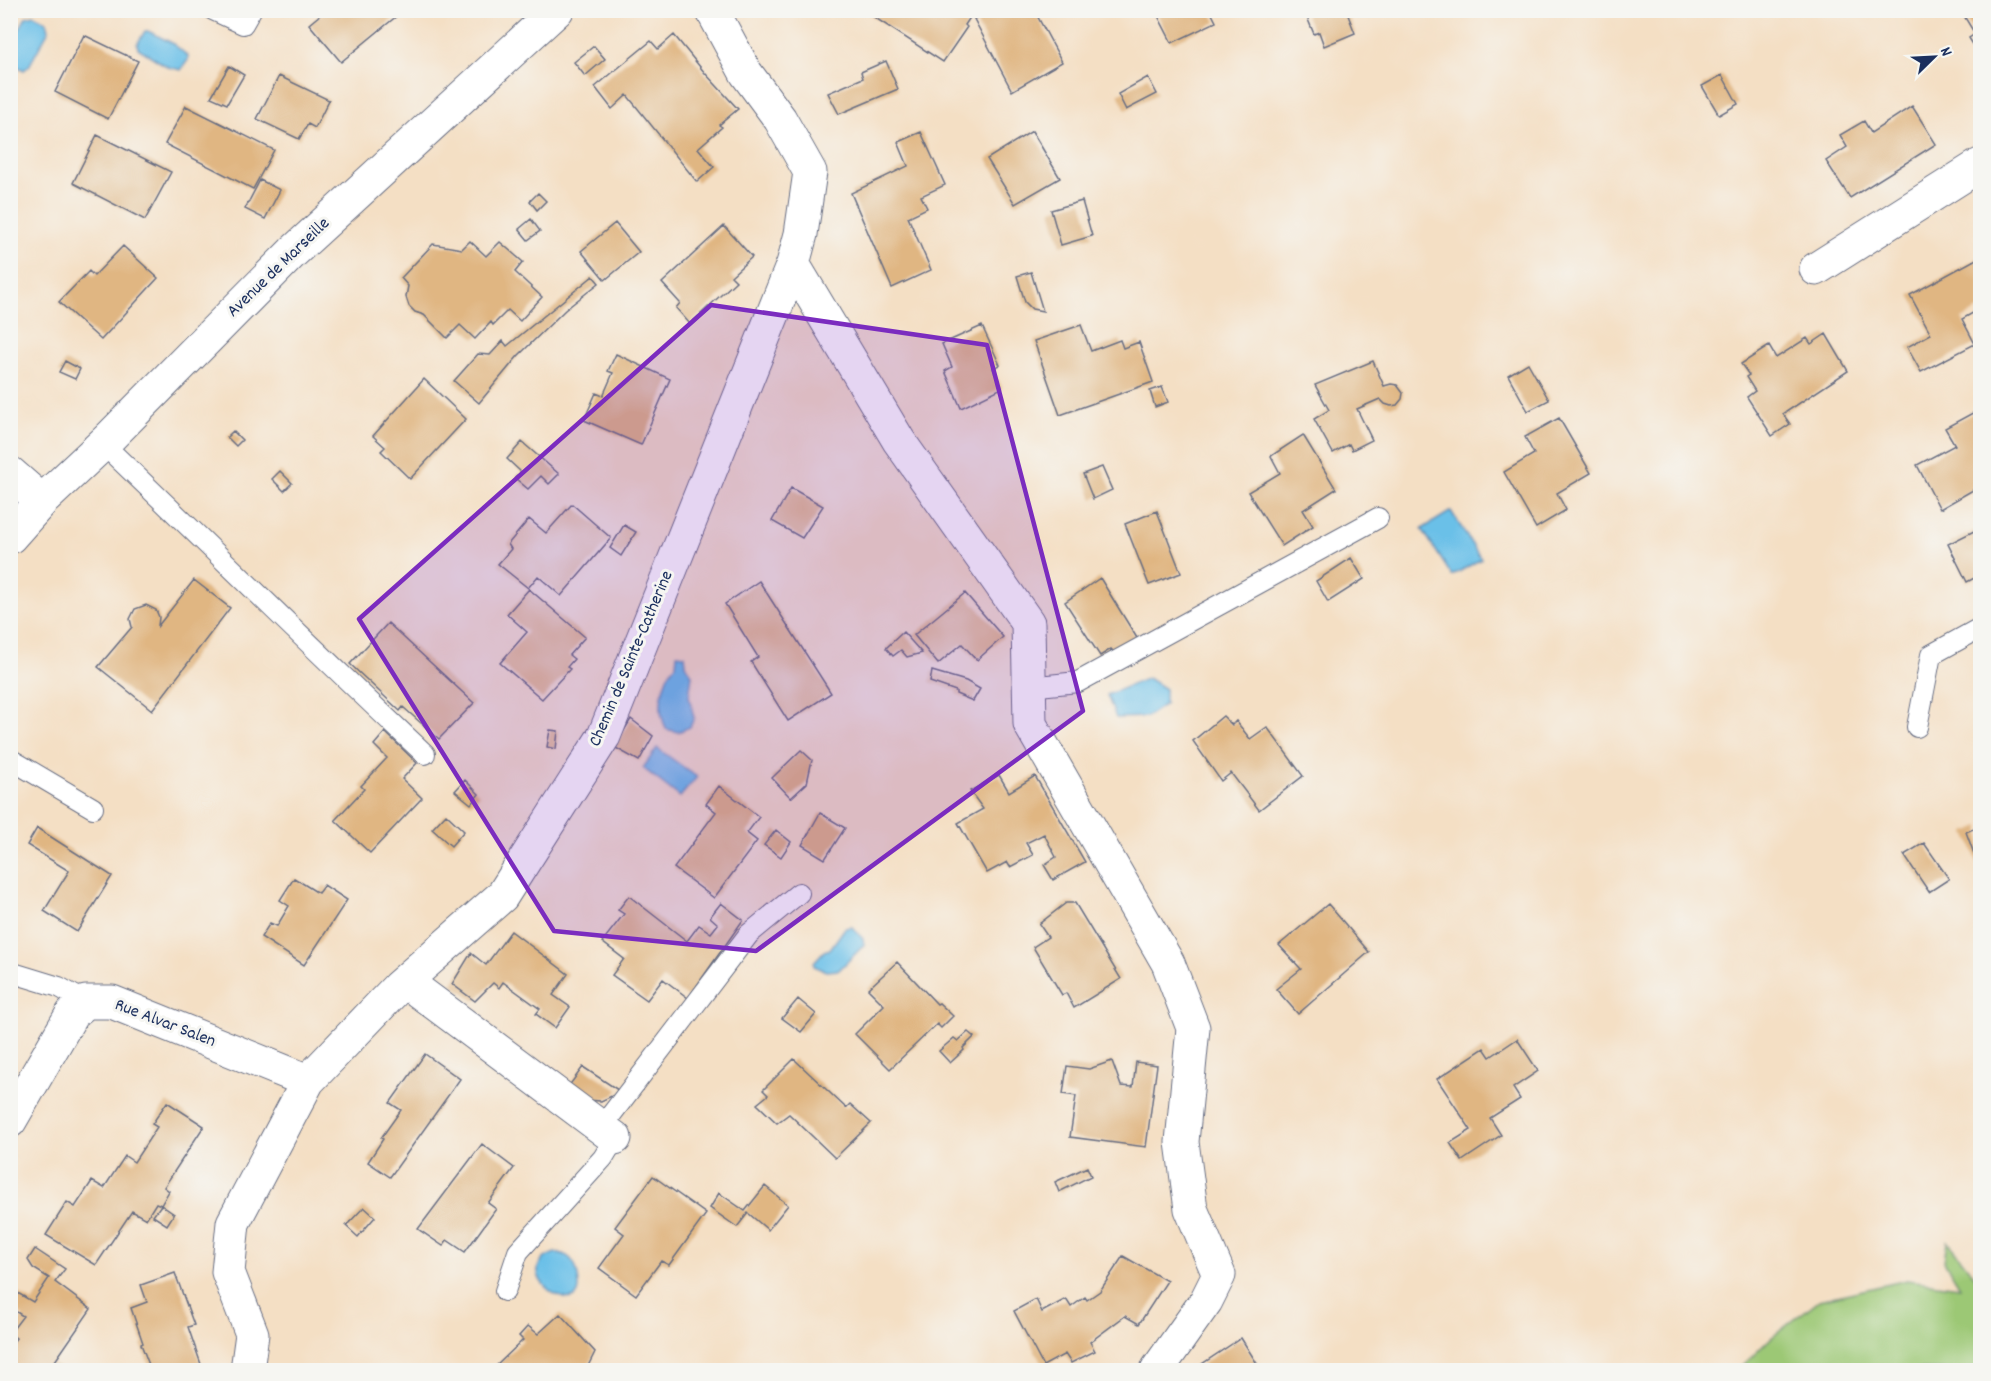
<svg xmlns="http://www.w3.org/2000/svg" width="1991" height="1381" viewBox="0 0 1991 1381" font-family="Dekko,sans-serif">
<rect width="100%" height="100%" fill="#f6f6f2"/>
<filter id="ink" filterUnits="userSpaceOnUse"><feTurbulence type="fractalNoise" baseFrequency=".0167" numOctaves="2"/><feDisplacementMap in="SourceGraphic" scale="12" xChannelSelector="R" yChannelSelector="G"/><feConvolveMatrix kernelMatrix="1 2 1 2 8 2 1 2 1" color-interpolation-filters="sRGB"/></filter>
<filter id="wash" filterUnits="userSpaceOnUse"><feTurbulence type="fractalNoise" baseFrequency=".008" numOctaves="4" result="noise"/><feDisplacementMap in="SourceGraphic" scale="24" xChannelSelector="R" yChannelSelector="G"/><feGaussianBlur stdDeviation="1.35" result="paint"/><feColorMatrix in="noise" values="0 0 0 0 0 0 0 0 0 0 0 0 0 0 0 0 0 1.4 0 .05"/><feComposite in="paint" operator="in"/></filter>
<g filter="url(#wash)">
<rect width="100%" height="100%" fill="#f4dfc4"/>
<path fill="#9cc875" stroke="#5c7c6a" stroke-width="1.5" d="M1947 1241 1980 1283V1370H1738L1771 1338 1819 1300 1907 1280 1960 1287 1944 1261Z"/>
<path fill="#6bc0e8" stroke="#4378a3" stroke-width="1.5" d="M34 15 47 22 49 30 29 66 24 70 11 63V45L26 17Z
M145 31H148L172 43 188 56V60L181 70 168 67 138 48 137 44Z
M1451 511 1481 559 1452 576 1422 529Z
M677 654 685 655 686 664 692 675 689 696 694 718 690 727 678 732 666 729C664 723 661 716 661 710 660 697 666 672 676 665Z
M1148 678 1165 689V704L1146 717 1116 718 1107 695Z
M657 748 697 777 680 797 643 768Z
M852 927 863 939 864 945 839 970 826 971 814 966V962L824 951 830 949 845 928Z
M555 1253C575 1253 578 1270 579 1286 580 1322 505 1271 555 1253Z"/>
<g id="blocks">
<path fill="#e0b682" d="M326 10H404L341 62 309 24Z
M863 10H975L965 25 967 27 943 62Z
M989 10H1023L1024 14 1034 10 1062 62 1012 91 974 19Z
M1155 10H1210L1216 22 1172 43Z
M1304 10H1346L1355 33 1324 46 1319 32 1314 34Z
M1971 10H1980V56L1969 38 1975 34 1964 16Z
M84 35 138 61 108 119 55 92Z
M674 35 705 73 738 109 719 125 722 127 698 148 714 167 697 182 627 95 612 109 595 87 651 41 658 49Z
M594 46 605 59 585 76 574 62Z
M886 61 898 89 839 114 828 93 863 78 861 72Z
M229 66 244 75 227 104 211 97Z
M1722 75 1738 104 1719 115 1702 86Z
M279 76 329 100 315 128 308 124 299 139 257 119Z
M1148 77 1157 94 1126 110 1118 94Z
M186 106 274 150 253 189 165 144Z
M1912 106 1936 144 1850 198 1826 161 1847 147 1840 135 1864 121 1871 133Z
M1032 131 1060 178 1015 204 987 159Z
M921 132 945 185 921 196 927 208 908 217 931 270 892 288 851 193 908 166 898 142Z
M97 135 171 172 145 220 73 183Z
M260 180 280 190 265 219 245 209Z
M538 193 546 201 537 210 530 201Z
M1082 201 1092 236 1061 245 1051 210Z
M531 219 540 231 528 240 519 229Z
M615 223 639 252 605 280 581 251Z
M724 226 752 257 731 276 736 281 690 324 676 308 680 303 662 283Z
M470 241 486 256 500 242 523 262 515 272 542 297 520 321 508 310 493 325 491 322 475 339 460 325 447 338 424 315 415 312 409 306 406 297 408 286 401 278 433 244 462 249Z
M123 246 158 278 101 340 59 302 89 271 94 276Z
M1980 257V309L1962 319 1975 344 1921 372 1907 347 1931 334 1910 295Z
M1031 272 1043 311 1032 309 1025 302 1017 276Z
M593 276 599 283 565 310 518 356 479 403 454 381 478 354 490 355 503 341 507 346Z
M1081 325 1091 351 1120 340 1123 348 1139 342 1153 382 1060 415 1034 341Z
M982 326 1000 365 993 368 1002 388 961 408 945 371 952 367 942 344Z
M1826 334 1848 371 1783 414 1790 424 1772 436 1747 397 1755 391 1746 377 1749 375 1741 364 1769 346 1776 358 1807 338 1811 344Z
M616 354 670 379 641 445 584 420 596 393 603 396 613 373 608 371Z
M65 361 80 369 75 379 59 372Z
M1373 361 1384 386 1391 384 1397 385 1403 393 1402 399 1397 405 1391 406 1385 404 1380 399 1357 409 1372 440 1352 450 1349 444 1333 453 1314 419 1329 410 1315 385Z
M1528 363 1549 400 1528 411 1508 375Z
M424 379 466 419 410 479 381 451 385 447 373 436Z
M1162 387 1168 402 1155 407 1150 391Z
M1980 409V486L1940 509 1917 465 1955 445 1945 428Z
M1559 418 1591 473 1557 493 1566 510 1536 528 1504 472 1534 454 1525 437Z
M233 431 242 440 236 446 227 437Z
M1303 435 1336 489 1303 510 1313 526 1282 546 1248 492 1280 473 1271 456Z
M522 442 559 474 549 484 541 476 528 489 515 478 521 472 507 459Z
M1102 467 1112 490 1093 499 1083 474Z
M280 471 292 483 284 491 272 479Z
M791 488 823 506 802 538 772 521Z
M572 504 611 538 561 596 538 576 528 588 498 564 511 549 508 544 529 519 546 533Z
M1157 511 1181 573 1149 585 1125 524Z
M624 525 636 532 621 556 610 548Z
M1980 528V575L1967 582 1948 544Z
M1351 558 1364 579 1328 602 1316 581Z
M1100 578 1140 643 1115 653 1111 649 1100 656 1065 602Z
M194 580 230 608 152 710 98 667 132 627 130 619 135 609 146 605 156 610 159 617 158 626Z
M759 581 831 693 788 721 751 662 758 657 725 604Z
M529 589 585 637 569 655 574 659 567 667 570 669 542 699 500 663 527 632 507 614Z
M965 593 1003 637 977 660 962 644 938 664 914 635Z
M388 623 474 703 439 739 403 707 400 711 350 664Z
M903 632 922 653 907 657 901 650 893 656 886 648Z
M932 671 966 681 980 689 973 701 956 694V691L930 682Z
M1223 716 1232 725 1236 721 1250 739 1267 727 1303 776 1259 810 1231 773 1221 781 1193 741Z
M631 719 653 736 639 761 614 747Z
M550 730 558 731 556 749 547 747Z
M385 732 417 763 402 779 422 798 370 853 335 820 364 789 361 786 387 758 374 745Z
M801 750 812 760 807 783 791 798 772 778Z
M999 775 1009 792 1035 776 1085 862 1053 880 1044 865 1056 857 1044 834 1026 843 1033 855 1010 867 1007 862 987 873 958 823 983 809 970 791Z
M465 780 479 794 471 804 455 791Z
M719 786 759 817 747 833 757 841 714 898 674 868 716 812 706 804Z
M820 813 845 828 825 859 802 845Z
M446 814 464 831 451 846 432 829Z
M1980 826V870L1966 832Z
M37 828 112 876 77 932 44 911 69 871 27 845Z
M776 830 791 842 781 857 764 845Z
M1924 843 1949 879 1929 892 1904 855Z
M294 878 318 893 324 885 347 900 304 965 261 937 270 923 277 926 289 906 280 900Z
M629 896 687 941 699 925 711 933 718 924 710 917 721 903 743 920 688 998 663 979 647 1000 612 975 624 959 602 942 624 914 618 910Z
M1066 903H1075L1121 979 1074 1008 1066 993 1062 995 1033 947 1048 937 1039 924Z
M1328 904 1369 952 1298 1014 1276 989 1301 969 1279 945Z
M511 931 568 974 553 995 570 1007 555 1028 536 1014 540 1009 503 982 499 988 493 983 475 1001 452 984 471 953 486 965Z
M897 962 937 1004 939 1003 953 1016 941 1028 937 1024 890 1069 855 1034 884 1005 868 989Z
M798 999 816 1014 801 1032 782 1018Z
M968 1032 974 1037 963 1048 964 1050 950 1063 939 1051 954 1038 958 1041Z
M1517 1039 1538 1071 1513 1088 1520 1099 1490 1118 1501 1135 1462 1161 1450 1143 1471 1130 1437 1079 1484 1048 1490 1057Z
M425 1054 460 1079 390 1177 368 1162 383 1139 381 1138 401 1110 390 1103Z
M794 1059 846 1108 850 1104 871 1123 835 1158 789 1114 777 1123 757 1104 768 1095 763 1090Z
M1112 1061 1121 1086 1133 1087 1136 1062 1157 1065 1146 1147 1070 1137 1076 1096 1063 1094 1067 1066 1089 1069Z
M583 1067 618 1090 614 1095 601 1101 587 1100 568 1087Z
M167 1102 204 1126 164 1187 169 1191 161 1205 156 1203 146 1219 132 1211 96 1265 46 1235 67 1202 75 1207 92 1181 104 1188 125 1156 134 1162 157 1127 152 1124Z
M482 1144 514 1168 488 1203 496 1209 465 1252 447 1240 443 1246 418 1229Z
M1087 1167 1091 1176 1059 1192 1055 1182Z
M653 1176 706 1214 669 1265 661 1261 636 1295 599 1268 624 1234 615 1227Z
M765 1186 788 1205 768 1230 748 1213 737 1227 710 1208 719 1193 745 1211Z
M161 1205 174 1214 167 1225 153 1216Z
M364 1207 375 1217 358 1237 346 1226Z
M35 1249 65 1269 55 1282 91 1309 53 1364 63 1370H10V1346L16 1338 10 1333 23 1316 10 1308V1301L16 1292 33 1302 49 1278 33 1268 28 1260Z
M1123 1256 1167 1281 1139 1324 1125 1316 1090 1342 1095 1351 1071 1363 1065 1354 1043 1366 1014 1311 1036 1299 1042 1312 1066 1299 1071 1307 1085 1297 1087 1300 1100 1291Z
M175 1273 194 1325 188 1327 203 1370H151L141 1344 143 1343 131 1308 147 1302 141 1285Z
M560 1314 595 1352 586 1370H492L523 1340 519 1336 528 1326 538 1334Z
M1241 1338 1261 1370H1207L1202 1364Z"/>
</g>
</g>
<g filter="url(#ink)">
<use href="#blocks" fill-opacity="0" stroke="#676d82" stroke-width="1.5"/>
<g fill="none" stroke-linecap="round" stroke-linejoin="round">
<defs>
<path id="service" d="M213 10 243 24 251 10
M103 444C211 547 316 652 425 754
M1029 687 1078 682 1378 518
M1917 727 1931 655 1980 628
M10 759 93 808
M10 972 59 987 86 1002
M601 1128 749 934 799 893
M505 1291 518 1252 603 1158 615 1138"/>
<path id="minor" d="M793 264 899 441 1028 623 1030 724 1168 963 1193 1028 1182 1142 1191 1209 1219 1275 1206 1301 1157 1370
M1816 269 1980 165
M405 981 615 1138
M10 1121 72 1014 86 1002H112L308 1081
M247 1370 252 1334 228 1272 233 1223 308 1081 398 987 502 896 604 736 793 264 801 234 810 172 780 119 746 73 712 10"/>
<path id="tertiary" d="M10 473 42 501
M10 537 42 501 107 440 293 252 557 10"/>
</defs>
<use href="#service" stroke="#676d82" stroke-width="22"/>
<use href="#minor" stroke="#676d82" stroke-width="35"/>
<use href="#tertiary" stroke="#676d82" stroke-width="35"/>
<use href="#service" stroke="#fff" stroke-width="20"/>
<use href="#minor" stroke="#fff" stroke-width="33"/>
<use href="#tertiary" stroke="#fff" stroke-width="33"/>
</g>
</g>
<path fill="#7b2cbf" fill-opacity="0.2" stroke="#7b2cbf" stroke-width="4.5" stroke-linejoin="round" d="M711 305 987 345 1083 711 756 951 554 931 359 619Z"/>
<g text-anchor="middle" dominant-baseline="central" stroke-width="6" stroke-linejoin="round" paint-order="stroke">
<g font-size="18" fill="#1b2f5e" stroke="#f6f6f2">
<text transform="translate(279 268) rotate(-44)">Avenue de Marseille</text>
<text transform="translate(632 659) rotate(-67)">Chemin de Sainte-Catherine</text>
<text transform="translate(165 1024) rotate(21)">Rue Alvar Salen</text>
</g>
</g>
<rect width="1991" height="1381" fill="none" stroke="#f6f6f2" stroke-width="36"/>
<g transform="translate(1934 57) rotate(66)" stroke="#f6f6f2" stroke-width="4.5" paint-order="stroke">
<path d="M0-4.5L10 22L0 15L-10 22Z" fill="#1b2f5e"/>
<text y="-9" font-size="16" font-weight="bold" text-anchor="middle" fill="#1b2f5e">N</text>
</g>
</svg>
